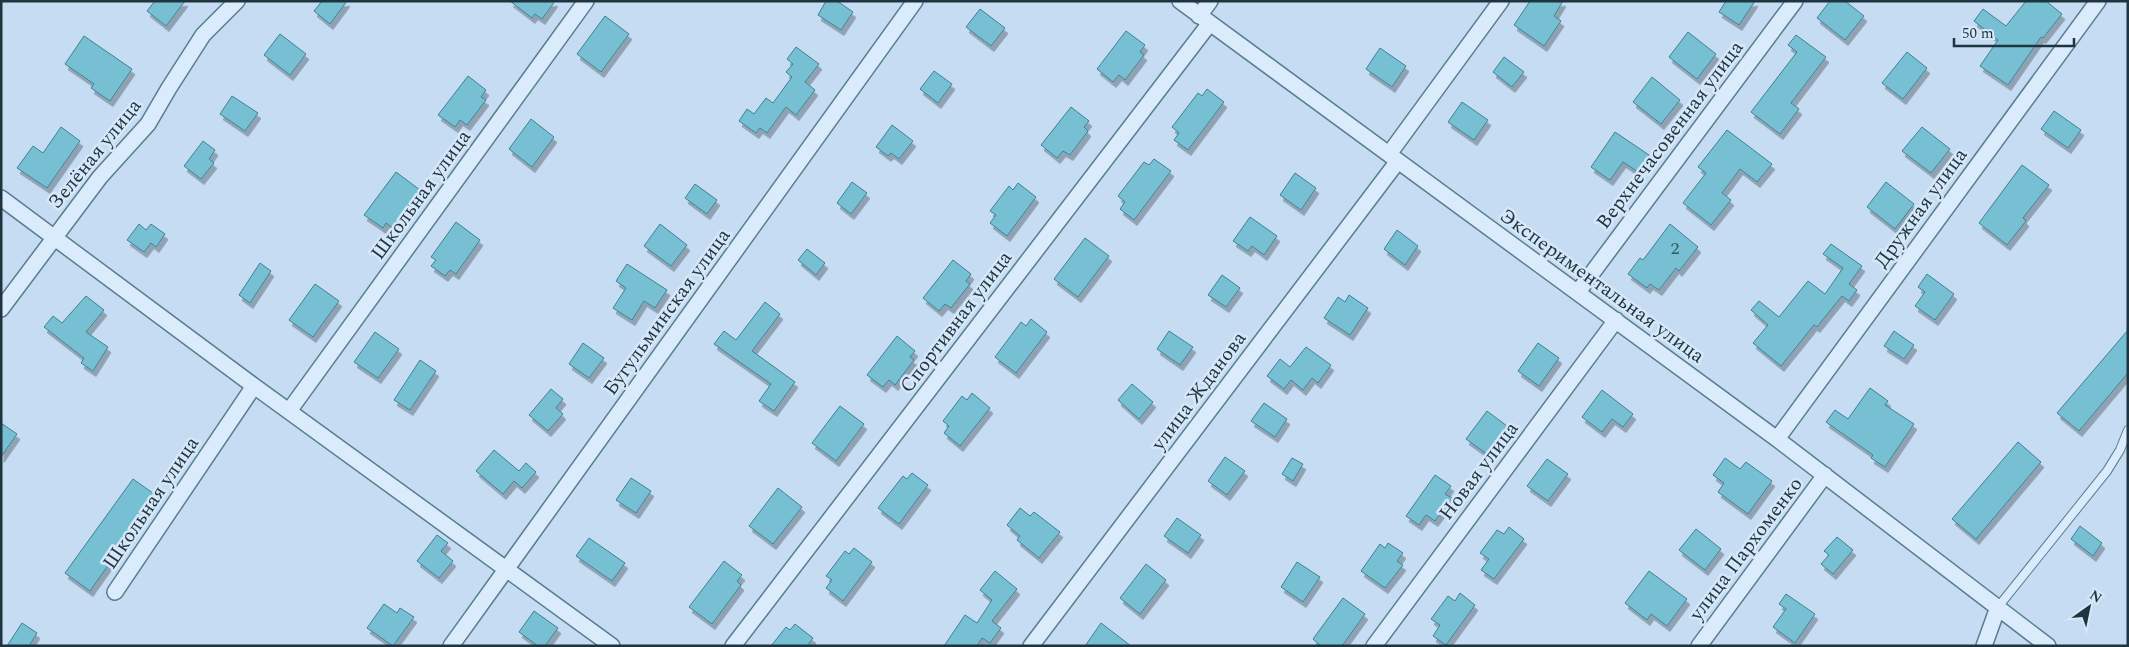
<svg xmlns="http://www.w3.org/2000/svg" width="2129" height="647" viewBox="0 0 2129 647" font-family="Spectral,serif">
<defs>
<filter id="shadow"><feDropShadow dx="3" dy="5.5" stdDeviation="0" flood-color="#0004"/></filter>
</defs>
<rect width="100%" height="100%" fill="#c5dcf3"/>
<path fill="#77c0d4" stroke="#3c8192" filter="url(#shadow)" d="M155 1H185L166 26 147 11Z
M322 1H347L330 24 314 11Z
M510 1H555L542 19 535 14 532 18Z
M826 1H837L853 12 841 30 818 15Z
M1530 1H1563L1554 16 1561 21 1544 46 1514 25Z
M1726 1H1755L1739 25 1719 12Z
M1830 1H1845L1864 16 1845 40 1817 18Z
M2026 1H2046L2062 14 2043 38 2041 37 2008 85 1980 66 1998 40 1974 21 1983 9 2006 26Z
M980 9 1005 28 991 46 966 27Z
M605 16 629 34 601 72 577 54Z
M1126 31 1145 45 1140 52 1144 55 1125 80 1119 75 1113 82 1097 69Z
M1688 32 1716 54 1697 79 1669 57Z
M280 34 306 54 290 75 264 55Z
M1796 35 1826 57 1791 103 1799 109 1780 134 1751 112 1797 52 1788 45Z
M84 36 132 69 110 101 91 88 94 84 65 64Z
M796 47 819 64 805 82 815 90 796 115 786 107 767 133 760 128 756 133 739 121 747 109 754 114 766 98 773 103 792 77 786 72 793 64 787 59Z
M1380 48 1406 66 1392 87 1366 69Z
M1907 52 1927 68 1903 99 1882 83Z
M1504 57 1524 72 1512 87 1493 72Z
M934 71 952 84 938 103 920 89Z
M468 76 486 90 481 97 486 100 467 125 460 120 455 127 438 115Z
M1652 77 1680 100 1661 124 1633 102Z
M1207 89 1224 102 1188 150 1174 140 1179 133 1172 127 1198 93 1202 96Z
M232 96 258 113 245 131 220 114Z
M1462 102 1488 120 1474 140 1448 122Z
M1071 107 1089 121 1084 127 1088 131 1070 155 1063 151 1057 158 1041 145Z
M2054 111 2081 130 2068 148 2041 129Z
M531 119 554 137 532 167 509 149Z
M892 125 913 141 899 159 891 153 888 156 876 147Z
M61 127 80 141 47 188 17 168 33 146 43 153Z
M1922 127 1950 149 1931 173 1902 151Z
M1727 130 1772 164 1757 182 1740 169 1722 193 1731 200 1711 225 1683 203 1706 173 1698 167Z
M1615 132 1649 155 1638 172 1623 162 1610 180 1591 167Z
M203 141 215 150 209 159 214 163 201 179 184 166Z
M1154 159 1171 171 1134 220 1120 209 1125 202 1118 196 1144 162 1149 165Z
M2022 165 2049 185 2023 218 2026 221 2007 245 1979 223Z
M396 172 420 190 393 228 386 223 383 228 364 215Z
M1295 173 1316 188 1301 210 1280 195Z
M852 182 867 193 851 214 837 203Z
M1886 182 1914 204 1895 229 1867 207Z
M1018 183 1036 197 1007 236 990 223 996 215 990 211 1009 186 1013 190Z
M695 184 717 200 707 214 685 198Z
M1250 217 1277 236 1264 255 1252 246 1248 251 1233 241Z
M456 222 480 240 456 274 450 270 445 276 431 266 436 260 431 257Z
M139 224 146 230 151 224 165 234 156 247 151 243 144 252 127 240Z
M660 224 687 245 671 266 644 246Z
M1670 224 1698 247 1679 271 1676 268 1659 290 1650 284 1647 288 1628 274 1640 258 1643 260Z
M1397 230 1418 246 1405 265 1384 249Z
M1085 238 1109 256 1078 297 1054 279Z
M1831 244 1862 266 1849 284 1857 290 1849 301 1842 296 1817 327 1814 325 1781 366 1753 343 1768 325 1751 310 1759 301 1779 317 1808 281 1825 294 1843 268 1823 254Z
M807 249 825 263 816 275 798 260Z
M953 260 971 274 966 281 970 284 951 308 945 304 939 311 923 298Z
M260 263 271 271 250 303 239 295Z
M627 264 667 290 655 308 644 301 632 320 613 308 626 288 616 281Z
M1927 274 1954 294 1935 320 1915 306 1925 292 1918 287Z
M1222 275 1240 288 1226 307 1208 295Z
M315 284 339 301 313 337 289 320Z
M1349 295 1368 308 1350 335 1324 318 1338 297 1345 302Z
M86 296 104 310 86 332 108 347 93 371 81 363 84 358 44 327 53 316 62 323Z
M765 302 780 314 752 351 795 382 774 411 759 401 771 384 714 344 724 331 736 340Z
M1031 319 1047 332 1016 373 995 357 1021 322 1026 326Z
M2128 330V373L2079 431 2057 413Z
M1169 331 1193 347 1180 365 1157 349Z
M1894 331 1914 345 1904 359 1884 346Z
M375 332 399 349 378 378 354 362Z
M897 336 915 351 910 357 914 360 895 385 889 380 883 387 867 375Z
M583 343 604 358 589 378 569 364Z
M1538 343 1559 358 1539 386 1518 371Z
M1306 347 1331 365 1318 383 1312 378 1303 390 1291 380 1284 389 1267 376 1280 359 1290 367Z
M420 360 436 371 410 410 394 400Z
M1132 384 1153 402 1139 419 1118 400Z
M1870 388 1888 401 1885 405 1914 424 1885 467 1871 458 1873 455 1826 422 1835 410 1848 419Z
M551 389 563 399 556 408 563 414 548 431 529 415Z
M1602 390 1633 414 1623 427 1612 419 1602 432 1582 417Z
M972 393 990 408 960 446 944 433 949 426 943 421 962 396 967 400Z
M1264 403 1287 419 1275 437 1251 421Z
M840 406 864 424 836 461 812 443Z
M1487 411 1507 426 1487 454 1466 439Z
M1 423 17 434 1 457Z
M2018 442 2041 462 1976 539 1952 519Z
M494 450 519 471 526 463 536 472 522 488 514 481 503 494 476 471Z
M1225 457 1245 471 1227 495 1208 481Z
M1292 458 1303 464 1293 481 1282 474Z
M1725 458 1740 469 1746 462 1772 481 1748 514 1718 492 1724 483 1713 475Z
M1547 459 1568 474 1548 501 1527 486Z
M912 473 928 485 899 524 878 508 903 476 907 479Z
M1435 475 1451 486 1445 494 1452 498 1435 521 1426 515 1419 525 1406 516Z
M631 478 651 491 636 513 616 500Z
M133 479 157 496 90 591 65 573Z
M778 488 802 507 773 544 749 526Z
M1020 508 1030 516 1034 512 1060 532 1039 558 1017 540 1020 536 1007 525Z
M1177 518 1201 535 1188 553 1164 536Z
M2080 526 2102 543 2093 556 2071 539Z
M1509 527 1524 539 1494 579 1481 570 1489 559 1480 553 1497 530 1504 534Z
M1696 529 1721 549 1705 570 1679 550Z
M437 535 448 543 441 551 453 561 439 578 417 561Z
M1837 537 1853 550 1833 574 1821 564 1829 555 1824 551Z
M589 538 625 563 612 581 576 556Z
M1388 543 1403 553 1397 561 1403 565 1385 588 1361 571 1380 544 1385 548Z
M854 548 872 562 843 601 826 588 832 580 826 576 845 551 849 554Z
M724 561 742 575 737 581 741 585 712 624 689 607Z
M1297 562 1320 577 1303 602 1281 587Z
M1146 564 1166 580 1140 614 1120 598Z
M995 571 1017 589 992 621 1001 628 990 643 982 638 977 646H944L965 615 977 623 992 600 980 590Z
M1649 571 1687 599 1667 626 1651 614 1647 620 1625 603Z
M1460 593 1475 605 1446 645 1433 636 1440 625 1431 619 1448 596 1455 601Z
M1786 594 1815 614 1795 643 1773 627 1786 609 1779 604Z
M1343 598 1365 614 1342 646H1321L1313 639Z
M384 604 397 613 400 608 414 617 393 646 367 628Z
M534 611 558 628 545 646H538L519 632Z
M22 623 37 633 29 646H7Z
M1101 623 1131 646H1085Z
M795 624 813 638 807 646H771L786 627 790 630Z"/>
<g fill="none" stroke-linecap="round" stroke-linejoin="round">
<defs>
<path id="lane" d="M1998 607 2107 471 2120 450 2128 430"/>
<path id="street" d="M1180 1 1777 439 2048 646
M1199 16 1210 1
M1389 154 1501 1
M1 198 254 386 612 646
M1578 292 1795 1
M1 309 100 177 148 124 169 88 203 35 237 1
M289 411 586 1
M1777 439 2098 1
M115 592 254 386
M451 646 915 1
M733 646 1210 23
M1031 646 1398 161
M1374 646 1616 320
M1699 646 1825 475
M1984 646 1998 607"/>
</defs>
<use href="#lane" stroke="#597d90" stroke-width="10"/>
<use href="#street" stroke="#597d90" stroke-width="18"/>
<use href="#lane" stroke="#daebfc" stroke-width="8"/>
<use href="#street" stroke="#daebfc" stroke-width="15"/>
</g>
<g text-anchor="middle" dominant-baseline="central" stroke-width="5" stroke-linejoin="round" paint-order="stroke">
<g font-size="18" fill="#345864">
<text x="1675" y="248">2</text>
</g>
<g font-size="20" fill="#1e353f" stroke="#d6e7f9">
<text transform="translate(1670 135) rotate(-53)">Верхнечасовенная улица</text>
<text transform="translate(95 154) rotate(-51)">Зелёная улица</text>
<text transform="translate(421 195) rotate(-54)">Школьная улица</text>
<text transform="translate(1921 208) rotate(-54)">Дружная улица</text>
<text transform="translate(1602 286) rotate(36)">Экспериментальная улица</text>
<text transform="translate(667 312) rotate(-54)">Бугульминская улица</text>
<text transform="translate(956 322) rotate(-53)">Спортивная улица</text>
<text transform="translate(1199 391) rotate(-53)">улица Жданова</text>
<text transform="translate(1479 471) rotate(-53)">Новая улица</text>
<text transform="translate(151 503) rotate(-56)">Школьная улица</text>
<text transform="translate(1746 549) rotate(-53)">улица Пархоменко</text>
</g>
</g>
<rect width="2129" height="647" fill="none" stroke="#1e353f" stroke-width="5"/>
<g transform="translate(2089 607) rotate(33)" stroke="#d6e7f9" stroke-width="4" paint-order="stroke">
<path d="M0-4L9 19L0 12L-9 19Z" fill="#1e353f"/>
<text y="-8" font-size="14" font-weight="bold" text-anchor="middle" fill="#1e353f">N</text>
</g>
<path d="M1954 38v8h120v-8" fill="none" stroke="#1e353f" stroke-width="2.5"/>
<text x="1962" y="38" font-size="15" fill="#1e353f" stroke="#d6e7f9" stroke-width="4" paint-order="stroke">50 m</text>
</svg>
